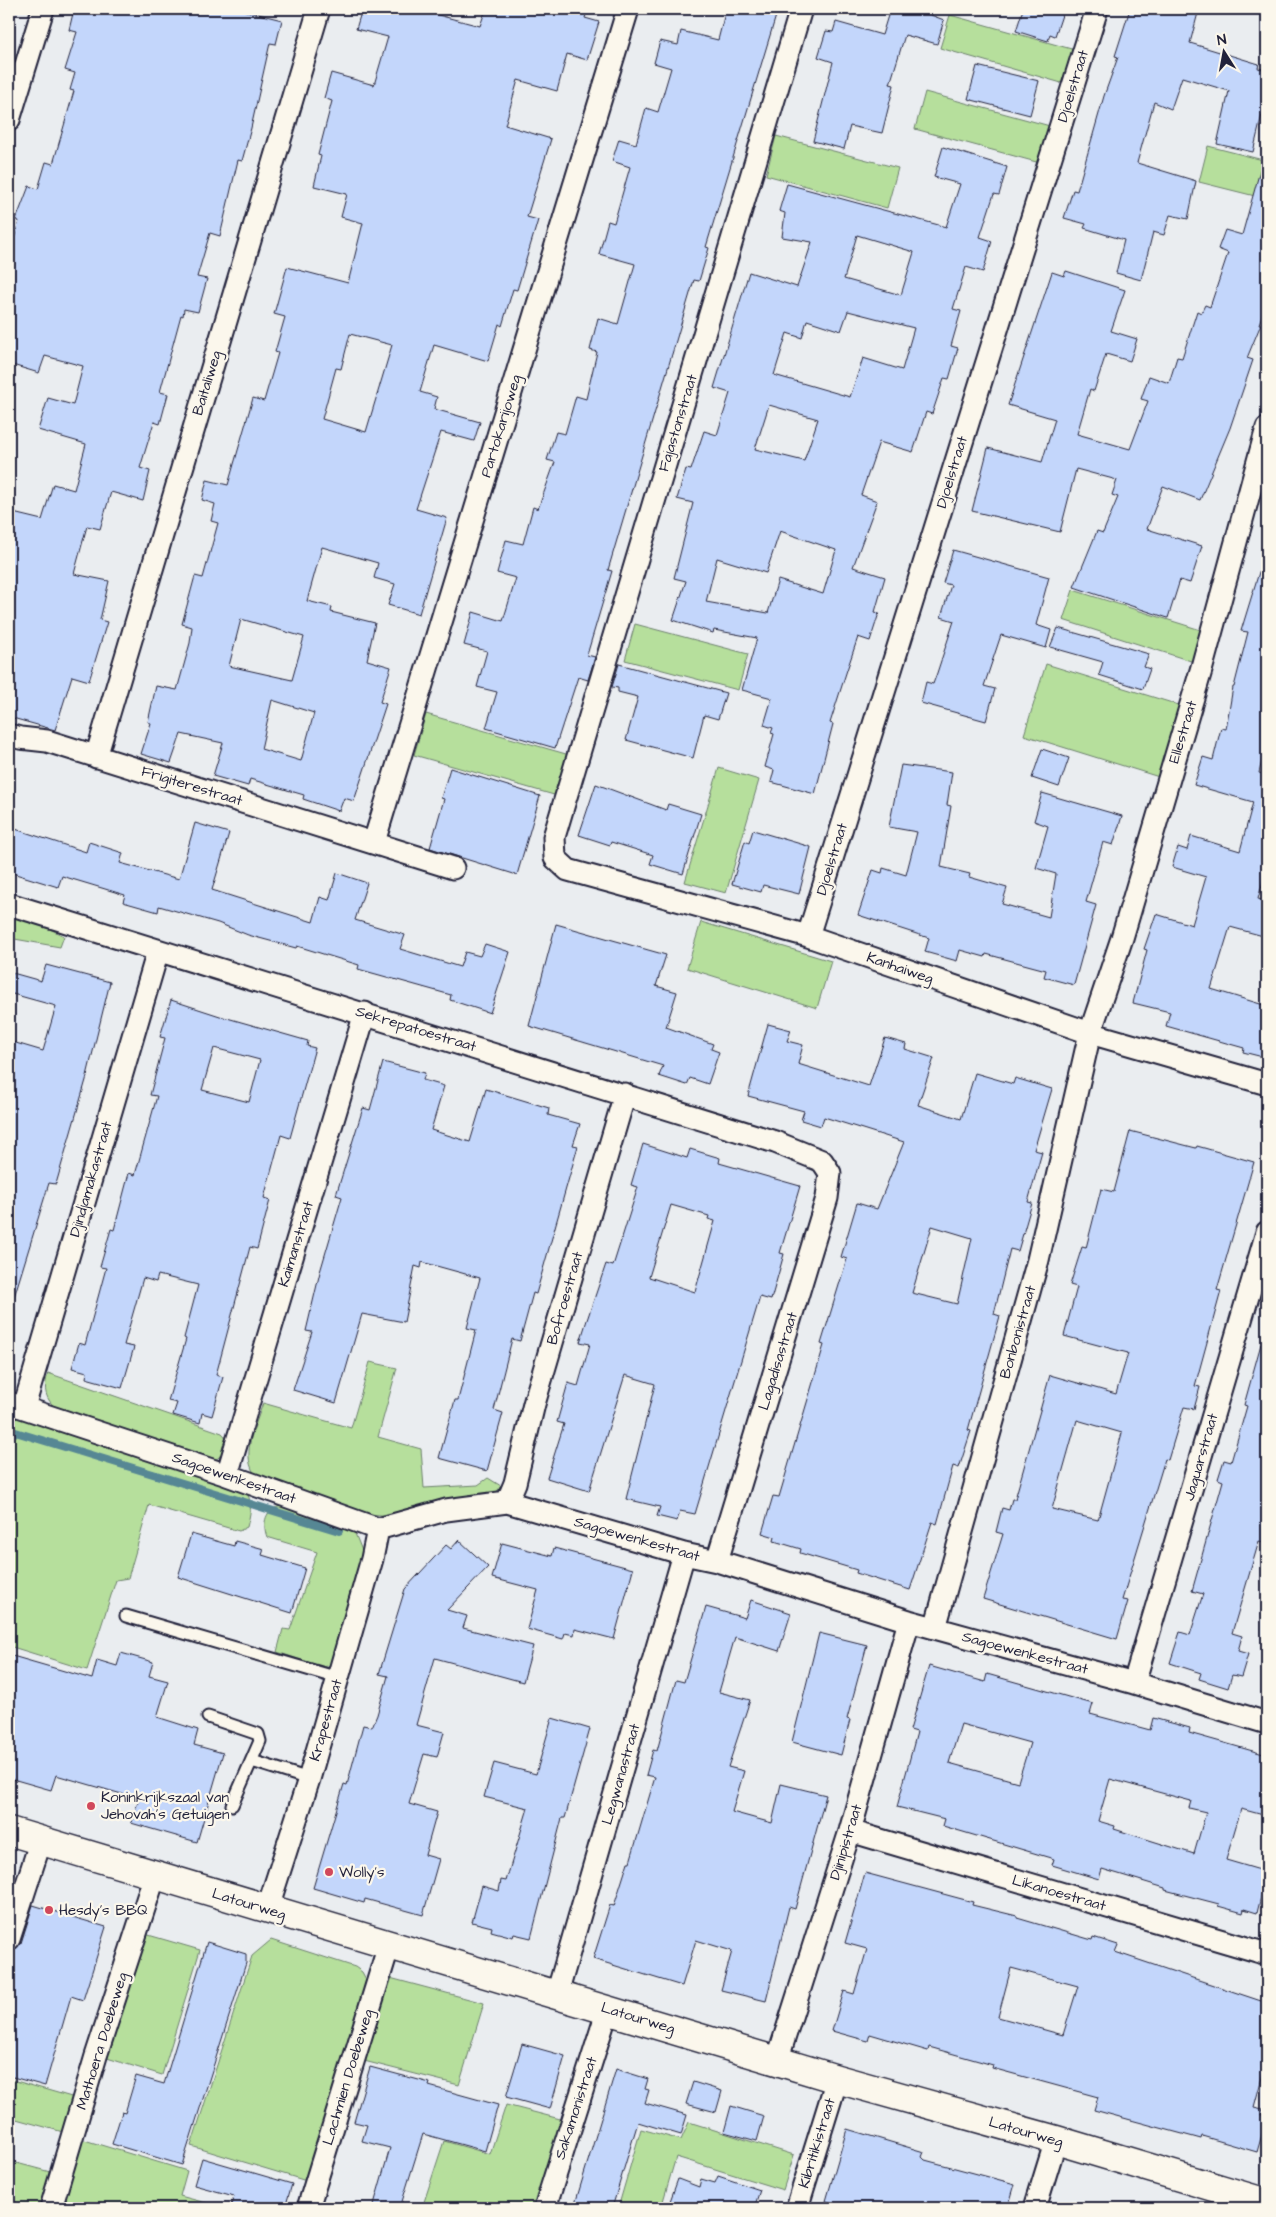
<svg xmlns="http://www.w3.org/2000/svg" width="1276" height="2217" viewBox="0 0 1276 2217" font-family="'Architects Daughter',sans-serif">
<rect width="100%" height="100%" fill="#eaedf0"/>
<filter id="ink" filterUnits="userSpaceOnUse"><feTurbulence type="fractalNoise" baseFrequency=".02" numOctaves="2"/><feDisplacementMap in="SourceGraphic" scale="10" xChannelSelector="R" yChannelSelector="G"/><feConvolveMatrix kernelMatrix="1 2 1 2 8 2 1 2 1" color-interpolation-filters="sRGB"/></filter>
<g filter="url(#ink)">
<path fill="#b6df9c" stroke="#6c806c" d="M950 15 1075 50 1065 84 940 48Z
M925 92 1050 126 1040 163 915 129Z
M776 136 898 168 887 208 766 175Z
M1208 146 1267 161V199L1199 182Z
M1073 590 1204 631 1194 662 1063 620Z
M635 624 748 654 738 690 625 660Z
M1046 664 1182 706 1159 777 1024 735Z
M426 714 573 756 561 797 414 755Z
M719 768 759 780 726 893 685 882Z
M9 914 46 927 64 936 60 947 9 938Z
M701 922 831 961 817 1008 687 968Z
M370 1362 397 1368 378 1437 421 1449 424 1488 478 1485 488 1478 501 1486 492 1498 393 1516 368 1514 254 1473C241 1452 256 1425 263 1403L351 1428Z
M48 1373 222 1433 229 1441 222 1455 215 1460H205L58 1410C45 1399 43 1390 48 1373Z
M9 1412 247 1493C253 1504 250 1515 247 1527L239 1531 149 1505 128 1578 116 1580 87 1670 9 1646Z
M282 1506 335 1520 354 1531 365 1558 332 1665 323 1667 277 1652 283 1629 290 1630 317 1552 267 1537C262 1524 265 1508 282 1506Z
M145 1934 200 1950 162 2075 107 2058Z
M271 1940 355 1967 362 1972 368 1983 310 2182 191 2146 252 1956Z
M390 1978 484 2003 459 2085 364 2061Z
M9 2079 75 2098 63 2132 9 2117Z
M506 2105 564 2120 537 2208H422L444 2141 490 2154Z
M689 2122 794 2155 783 2190 676 2157 661 2208H618L641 2129 681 2140Z
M81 2139 187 2171 180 2196 225 2208H60Z
M9 2161 54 2173 42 2208H9Z"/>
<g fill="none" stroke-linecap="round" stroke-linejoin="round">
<path stroke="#568794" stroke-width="8" d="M9 1430 339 1531"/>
</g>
<path fill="#c3d6fb" stroke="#22223b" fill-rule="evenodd" d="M74 9H238L282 20 276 44 270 43 251 128 242 161 238 160 220 236 210 233 197 277 207 279 198 312 184 309 183 316 181 315 160 392 168 394 160 424 154 422 140 468 150 471 143 501 111 492 100 529 87 526 74 574 109 581 100 620 107 622 89 681 72 676 55 730 9 717V512L42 520 53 484 74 490 86 444 38 430 48 398 73 405 83 366 45 356 39 373 9 364V257L19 221 16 220 29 186 38 189 46 162 53 164 74 91 70 90 75 73 65 70 77 32 69 30Z
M362 9H415L480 26 486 9H588L585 18 599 22 587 60 567 54 557 91 518 80 505 125 551 139 527 217 538 220 517 290 513 289 502 326 499 324 488 361 434 345 420 392 437 397 434 409 480 422 474 441 441 432 416 509 447 518 419 614 388 605 395 584 374 578 378 563 322 547 307 601 332 607 331 612 375 623 367 660 391 667 380 702 386 704 354 801 344 798 339 811 303 799 304 795 250 779 248 786 213 776 223 743 181 734 171 763 141 754 151 723 148 722 156 686 177 690 190 643 192 627 182 624 195 576 203 578 218 523 211 521 215 504 202 500 207 480 228 485 253 398 264 401 278 353 275 352 285 317 274 314 287 267 348 283 363 223 341 217 347 194 314 186 321 156 318 155 332 101 324 98 331 73 374 85 388 37 356 29ZM350 334 392 345 366 432 322 419 336 368 341 369ZM241 619 304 637 292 680 229 666ZM272 700 314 713 301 761 261 749Z
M726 9H778L706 247 709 248 699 281 694 280 608 570 612 571 587 655 595 657 588 680 578 677 555 748 486 728 497 692 477 687 487 651 464 645 473 612 503 621 516 578 497 573 506 540 523 544 533 507 538 509 555 462 547 460 556 432 565 434 576 396 586 399 597 352 590 350 598 318 618 324 635 264 599 254 608 221 614 223 630 167 612 161 619 139 636 144 646 108 658 112 671 68 654 63 660 41 678 45 681 31 718 40Z
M890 9H915L944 20 937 44 905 35 890 84 894 85 882 133 850 126 844 149 813 141 833 62 818 57 826 31 833 32 836 22 882 35Z
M1023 9H1064L1055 36 1050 34 1048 41 1016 31Z
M1130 9H1199L1190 43 1259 64 1258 68 1267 70V94L1253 152 1217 144 1229 91 1182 77 1171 109 1154 102 1137 163 1196 181 1188 219 1170 215 1164 235 1153 232 1141 280 1116 273 1124 240 1084 228 1086 224 1064 218 1073 190 1077 191 1104 96 1118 57 1115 56Z
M977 66 1039 81 1030 115 968 99Z
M943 147 1007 167 999 195 994 194 980 237 992 241 983 272 966 267 953 309 961 311 951 346 958 348 949 379 944 378 932 414 926 412 913 452 879 442 861 495 877 501 853 567 885 577 875 612 879 613 870 641 858 637 846 673 830 723 833 724 815 794 771 782 774 770 765 767 774 734 771 733 773 728 764 725 772 698 742 690 757 638 714 630 713 633 673 620 686 581 674 578 693 503 677 499 686 469 691 470 704 431 717 435 730 393 714 388 749 272 797 287 812 242 782 237 785 213 779 211 787 184 946 227 960 184 934 177ZM857 235 914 252 901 295 844 279ZM848 311 914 328 902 370 863 358 850 397 774 375 787 333 802 338 807 320 841 331ZM769 405 818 419 804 461 755 449ZM780 531 836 550 823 594 778 580 768 613 706 602 717 558 766 573Z
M1261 167 1267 168V301L1259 324H1261L1247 358 1253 360 1230 428 1200 500 1163 486 1147 529 1202 546 1190 583 1180 580 1168 618 1074 587 1097 531 1103 533 1118 497 1112 495 1117 480 1076 469 1060 532 972 511 988 448 1042 462 1055 419 1008 405 1052 272 1064 276 1066 271 1125 290 1111 331 1137 339 1130 361 1106 354 1094 391 1090 389 1077 434 1130 449 1148 401 1141 399 1149 376 1169 383 1177 357 1182 358 1197 311 1201 313 1205 305 1210 307 1228 253 1218 249 1225 230 1242 235Z
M953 550 1049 577 1036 625 1051 630 1046 648 1001 635 984 686 995 689 986 721 921 703 926 682 933 684 937 673 954 621 941 617 951 585 943 583Z
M1260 569 1267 570V739L1259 773 1267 775V867L1258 899 1267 901V937L1230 927 1211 989 1267 1006V1058L1243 1052 1244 1048 1166 1026 1170 1012 1133 1003 1147 950 1144 949 1156 914 1192 925 1206 877 1172 867 1178 847 1187 850 1191 836 1240 851 1253 802 1194 785 1203 757 1213 760 1221 728 1226 729 1233 687H1234L1248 632 1241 631Z
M1058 628 1149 654 1144 667 1150 669 1143 689 1099 675 1103 662 1050 647Z
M619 664 726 693 718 719 704 715 693 758 626 740 638 697 618 692V688L612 687Z
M1042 749 1069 758 1059 787 1032 778Z
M901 765 952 772 947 805 951 806 941 867 970 874 969 877 1007 888 1002 904 1049 917 1056 874 1036 868 1048 826 1034 821 1042 793 1122 816 1113 845 1103 842 1086 902 1096 905 1074 985 1044 977 1046 970 986 954 985 957 960 950 957 961 925 952 929 938 858 915 873 870 882 873 883 868 906 875 917 832 889 827Z
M450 768 540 796 517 875 430 848 444 799 441 798Z
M596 784 666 810 668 804 701 814 683 874 650 864 653 855 611 842 610 845 579 835Z
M195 823 229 833 212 890 313 922 320 897 329 900 337 873 367 883 355 920 405 935 400 949 460 967 465 952 480 956 485 944 510 952 490 1013 450 1000 451 995 358 969 359 965 297 946 296 948 248 935 218 923 159 906 158 912 123 902 125 895 62 876 58 887 9 872V827L86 852 89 842 123 853 120 863 179 879Z
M753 830 811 847 799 894 763 885 761 892 732 884 745 841 749 843Z
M556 924 666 955 656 986 677 992 666 1027 713 1044 711 1049 719 1052 708 1084 690 1078 687 1085 659 1076 663 1066 529 1026Z
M46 965 110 982 86 1080 56 1184 49 1183 14 1297 9 1296V1041L43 1051 56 1006 9 993V972L41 981Z
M171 1000 220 1016 308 1041 307 1046 315 1048 290 1138 281 1135 264 1198 270 1200 257 1249 250 1247 216 1375 223 1377 212 1416 202 1413 200 1423 173 1415 177 1403 168 1401 186 1339 184 1338 198 1285 158 1275 156 1282 143 1278 124 1345 134 1347 122 1388 86 1378 87 1372 72 1368 79 1343 85 1345 106 1268 100 1267 111 1229 114 1230 129 1173 135 1175 157 1096 150 1095 165 1038 160 1037ZM214 1048 260 1060 249 1102 202 1090Z
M768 1024 791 1030 787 1041 803 1045 798 1064 869 1086 885 1038 906 1044 905 1049 934 1058 918 1105 961 1119 975 1073 1013 1084 1015 1078 1052 1089 1034 1150 1042 1152 1028 1202 1032 1203 1018 1251 1010 1249 994 1314 1000 1316 968 1430 971 1431 959 1468 953 1466 937 1524 932 1522 910 1590 856 1573 857 1570 800 1553 801 1549 774 1541 775 1537 762 1533 773 1496 779 1497 824 1345 821 1344 847 1259 841 1257 857 1203 877 1209 904 1142 824 1117 821 1126 801 1120 804 1111 748 1096ZM932 1226 972 1238 957 1304 912 1293Z
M383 1062 425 1073 423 1080 444 1086 431 1130 470 1142 486 1089 549 1108 548 1115 580 1124 573 1145 578 1146 536 1294 533 1293 520 1341 512 1339 494 1410 503 1413 487 1471 439 1458 455 1400H458L476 1330 467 1328 480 1278 422 1262 421 1268 415 1266 404 1322 362 1314 336 1403 293 1390 312 1332 306 1331 320 1272 342 1197 336 1195 363 1108 370 1110Z
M1130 1131 1196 1148 1197 1146 1254 1162 1217 1290 1221 1291 1195 1386 1200 1387 1194 1409 1184 1407 1168 1460 1165 1459 1122 1600 1128 1601 1117 1639 983 1599 1003 1534 996 1532 1002 1508 1009 1510 1012 1499H1015L1050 1375 1116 1394 1128 1353 1064 1336 1077 1287 1070 1285 1082 1247 1086 1248 1101 1189 1114 1192ZM1077 1420 1122 1433 1098 1520 1052 1509Z
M643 1144 687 1158 690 1149 720 1158 719 1163 800 1186 780 1253 784 1254 771 1300 760 1297 695 1514 680 1511 677 1521 657 1516 660 1507 626 1499 655 1384 625 1375 589 1491 547 1478 564 1424 557 1422 568 1383 578 1386 590 1344 580 1342 587 1320 606 1264 613 1266 638 1187 631 1185ZM671 1205 709 1216 708 1219 715 1221 695 1292 649 1277Z
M1261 1344 1267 1345V1544L1259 1541 1232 1633 1242 1636 1238 1651 1248 1654 1241 1677 1232 1675 1228 1688 1199 1679 1201 1673 1170 1663 1180 1632 1190 1635 1203 1594 1192 1591 1223 1481 1218 1479 1224 1460 1231 1462 1247 1406 1244 1405Z
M191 1534 234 1546 235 1541 264 1549 262 1555 305 1568 292 1613 178 1577Z
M459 1540 488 1567 447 1610 467 1616 463 1628 533 1646 523 1682 435 1658 416 1725 444 1732 437 1757 424 1754 409 1804 437 1812 425 1855 439 1859 423 1915 365 1899 364 1903 313 1888 344 1784 347 1785 363 1725 372 1727 377 1715 388 1676 379 1674 405 1589 446 1545 451 1549Z
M502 1543 552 1556 554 1548 633 1569 614 1639 575 1629 574 1635 565 1633 563 1639 527 1629 538 1590 492 1578Z
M751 1600 791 1613 779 1651 735 1637 719 1692 750 1700 728 1767 744 1771 732 1812 772 1823 781 1784 826 1795 795 1909 789 1907 766 2001 721 1990 732 1951 696 1940 682 1986 593 1959 610 1905 614 1906 628 1862H630L655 1777 646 1775 653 1750 657 1751 676 1680 684 1682 706 1607 745 1618Z
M819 1633 867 1645 847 1719 850 1720 841 1755 792 1742Z
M121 1653 153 1662 149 1676 168 1681 157 1717 198 1730 194 1745 223 1753 197 1842 131 1823 139 1799 56 1775 51 1790 9 1778V1655L92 1679 97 1660 117 1666Z
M929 1666 985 1682 987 1674 1093 1704 1090 1714 1150 1730 1153 1718 1190 1728 1189 1733 1267 1755V1816L1241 1809 1226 1860 1267 1872 1257 1913 1244 1909 1243 1913 1218 1906 1219 1904 1165 1890V1888L1102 1869 1099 1879 1052 1865 1054 1859 943 1826 945 1819 897 1807 917 1732 910 1730ZM961 1724 1030 1743 1018 1782 949 1763ZM1110 1779 1191 1801 1189 1808 1206 1812 1194 1854 1114 1829 1115 1826 1098 1821Z
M552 1718 590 1729 565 1818H562L531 1938 514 1934 513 1937 491 1931 492 1927 472 1922 482 1886 499 1891 501 1880 506 1881 528 1808 484 1797 494 1763 536 1774Z
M865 1873 973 1902 972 1905 1017 1916V1918L1092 1940 1093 1937 1118 1945 1115 1952 1267 2003V2059L1254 2107 1263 2109 1261 2115 1267 2117 1257 2152 1202 2136 1201 2139 1094 2110 1098 2097 992 2068 993 2065 929 2047 928 2051 870 2034 868 2041 832 2031 844 1991 854 1994 867 1949 845 1943ZM1011 1968 1078 1986 1063 2035 998 2017Z
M33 1905 106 1927 83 2000 71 1996 45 2086 9 2076V1964L13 1951 21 1943Z
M207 1942 246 1954V1963L182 2165 112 2144 122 2112 125 2113 136 2076 164 2084Z
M522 2044 565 2056 550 2109 506 2097Z
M370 2067 430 2083 429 2086 498 2105 485 2151 423 2134 400 2208H373L390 2148 362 2141 367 2125 354 2122Z
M616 2069 648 2079 645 2089 649 2090 645 2103 687 2115 681 2135 638 2122 612 2208H588L575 2204Z
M693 2082 722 2091 716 2112 686 2104Z
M731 2106 764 2116 757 2141 724 2132Z
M847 2129 924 2152 922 2157 925 2160 1015 2184 1008 2208H852L826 2201Z
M202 2158 292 2184 285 2208H230L234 2196 194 2185Z
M718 2176 760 2190 754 2208H682L669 2204 678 2179 699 2187 701 2179 715 2183Z"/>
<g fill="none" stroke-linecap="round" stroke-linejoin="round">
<defs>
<path id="service" d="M126 1616 338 1678
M208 1717 258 1734 260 1741 232 1805
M252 1761 309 1779"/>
<path id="minor" d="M801 9 554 837 555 858 568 870 808 936 1090 1033 1267 1084
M9 120 43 9
M9 735 20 738 47 741 453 868
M96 757 319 9
M374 842 628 9
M9 904 775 1142 822 1161 830 1173 827 1198 717 1561
M808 936 1097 9
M9 1403 227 1475 378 1529 446 1510 507 1502 684 1554 717 1561 909 1621 1134 1683 1267 1723
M24 1407 158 951
M227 1475 365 1013
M507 1502 515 1483 534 1404 625 1094
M935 1628 1038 1260 1090 1033 1122 938 1202 667 1267 428
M1134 1683 1267 1232
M850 1831 1267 1954
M267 1910 309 1779 372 1559 378 1529
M9 1939 41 1840
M557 1994 684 1554
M777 2061 850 1831 909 1621
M51 2208 96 2056 155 1875
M308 2208 389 1945
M545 2208 608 2009
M797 2208 837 2079
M1035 2208 1056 2140"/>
<path id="primary" d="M9 1831 837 2079 1056 2140 1267 2203"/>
</defs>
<use href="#service" stroke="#22223b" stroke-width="15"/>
<use href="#minor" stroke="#22223b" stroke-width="25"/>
<use href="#primary" stroke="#22223b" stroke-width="31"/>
<use href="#service" stroke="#fbf7ec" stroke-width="11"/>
<use href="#minor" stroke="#fbf7ec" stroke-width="21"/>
<use href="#primary" stroke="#fbf7ec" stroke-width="28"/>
</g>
</g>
<g fill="#d1495b" stroke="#fbf7ec" stroke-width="2">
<circle cx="91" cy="1806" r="5"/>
<circle cx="329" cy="1872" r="5"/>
<circle cx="49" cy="1910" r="5"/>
</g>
<g text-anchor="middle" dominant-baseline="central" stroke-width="4.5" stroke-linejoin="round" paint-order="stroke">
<g font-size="15" fill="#22223b" stroke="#fbf7ec">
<text transform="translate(1073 86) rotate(-73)">Djoelstraat</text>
<text transform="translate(207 383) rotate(-73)">Baitaliweg</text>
<text transform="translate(678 423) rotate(-73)">Fajastonstraat</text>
<text transform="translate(501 426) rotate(-73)">Partokarijoweg</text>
<text transform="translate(952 472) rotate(-73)">Djoelstraat</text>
<text transform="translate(1183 732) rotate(-73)">Ellestraat</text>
<text transform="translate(192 786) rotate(17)">Frigiterestraat</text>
<text transform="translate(832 859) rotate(-73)">Djoelstraat</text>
<text transform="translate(900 968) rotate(19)">Kanhaiweg</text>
<text transform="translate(416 1029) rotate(17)">Sekrepatoestraat</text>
<text transform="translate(91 1179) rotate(-74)">Djindjamakastraat</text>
<text transform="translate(296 1244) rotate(-73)">Kaimanstraat</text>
<text transform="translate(565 1298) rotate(-74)">Bofroestraat</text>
<text transform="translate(1018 1332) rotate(-74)">Bonbonistraat</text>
<text transform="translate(778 1361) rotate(-73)">Lagadisastraat</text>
<text transform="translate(1201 1457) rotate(-74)">Jaguarstraat</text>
<text transform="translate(234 1478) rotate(19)">Sagoewenkestraat</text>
<text transform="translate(637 1539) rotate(16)">Sagoewenkestraat</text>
<text transform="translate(1025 1653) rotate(15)">Sagoewenkestraat</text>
<text transform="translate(326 1720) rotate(-74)">Krapestraat</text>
<text transform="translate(621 1774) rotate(-74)">Legwanastraat</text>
<text transform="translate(846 1842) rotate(-73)">Djinipistraat</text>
<text transform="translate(1059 1893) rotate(16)">Likanoestraat</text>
<text transform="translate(249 1904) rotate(17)">Latourweg</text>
<text transform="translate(638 2018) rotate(17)">Latourweg</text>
<text transform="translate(102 2041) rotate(-73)">Mathoera Doebeweg</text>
<text transform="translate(348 2077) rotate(-73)">Lachmien Doebeweg</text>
<text transform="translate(576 2108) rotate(-72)">Sakamonistraat</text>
<text transform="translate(1026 2132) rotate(16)">Latourweg</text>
<text transform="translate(817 2143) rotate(-73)">Kibritikistraat</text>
</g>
<g font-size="15" fill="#22223b" stroke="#fbf7ec" text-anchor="start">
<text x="101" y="1797">Koninkrijkszaal van<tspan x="101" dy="17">Jehovah’s Getuigen</tspan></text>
<text x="339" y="1872">Wolly's</text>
<text x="59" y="1910">Hesdy’s BBQ</text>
</g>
</g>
<rect width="1276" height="2217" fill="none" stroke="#fbf7ec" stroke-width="30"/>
<rect x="15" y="15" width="1246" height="2187" fill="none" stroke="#22223b" stroke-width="2" filter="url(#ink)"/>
<g transform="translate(1224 52) rotate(349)" stroke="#fbf7ec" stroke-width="4" paint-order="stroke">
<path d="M0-4L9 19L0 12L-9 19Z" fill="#22223b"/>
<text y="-8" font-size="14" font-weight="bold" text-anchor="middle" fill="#22223b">N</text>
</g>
</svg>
